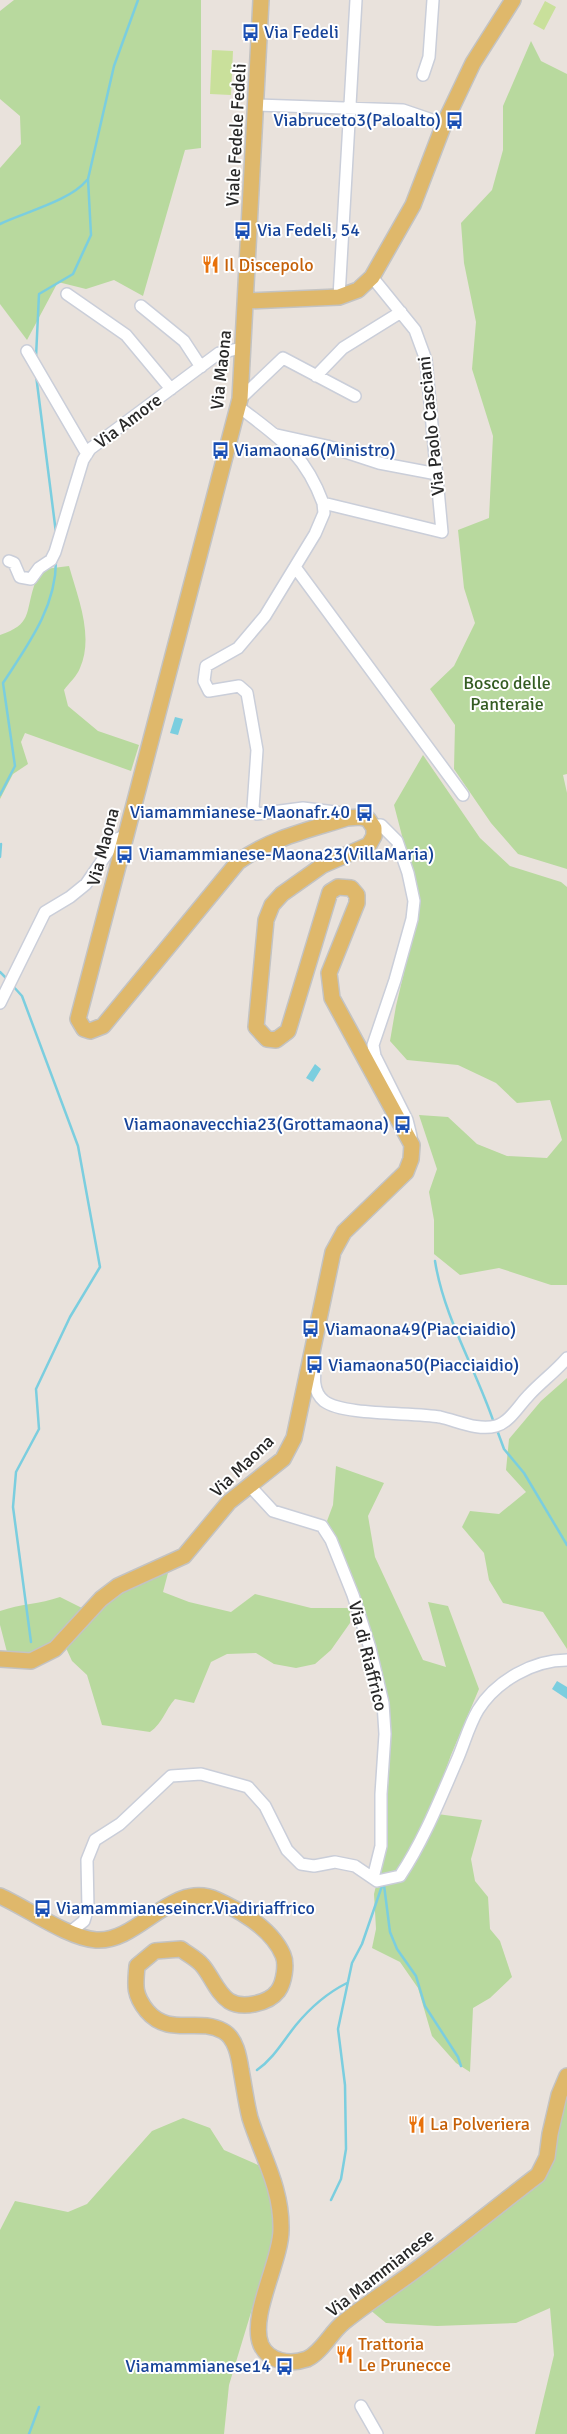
<svg xmlns="http://www.w3.org/2000/svg" width="567" height="2434" viewBox="0 0 567 2434" font-family="Signika,sans-serif">
<rect width="100%" height="100%" fill="#e9e2dc"/>
<path fill="#b8d99e" d="M14 0H201V148L185 150 143 296 114 280 86 289 58 282 27 340 0 304V168L21 144 20 116 0 99V11Z
M531 41 541 61 567 74V774L563 775 567 793V869L518 854 491 823 454 769 455 725 430 689 454 666 475 623 464 588 458 530 489 518 493 436 472 369 476 322 464 263 461 223 492 190 503 150V106Z
M69 566C78 598 94 636 80 668 77 676 69 683 64 690L68 706 98 731 139 745 131 771 25 733 21 742 28 764 13 774 0 799V635C32 624 25 614 34 586 36 580 41 575 45 569Z
M423 755 480 838 510 866 561 882 567 887V1285H551L499 1268 460 1275 434 1254V1220L429 1192 437 1169 419 1115 448 1117 477 1144 507 1156 547 1158 562 1140 550 1100 517 1103 496 1083 458 1065 407 1060 390 1041 396 1006 420 905 394 805Z
M567 1378V1649L543 1612 503 1603 489 1580 484 1553 462 1527 470 1511 499 1514 526 1492 506 1470 509 1439 541 1401Z
M336 1466 384 1483 368 1516 375 1557 423 1660 446 1667 428 1602 448 1606 479 1689 451 1755 430 1813 482 1820 471 1859 475 1881 488 1897 490 1929 500 1941 512 1977 490 1998 473 2008 470 2072 456 2063 432 2036 418 1988 400 1962 372 1948 376 1929 374 1894 383 1857 390 1758 388 1715 372 1642 344 1558 327 1521 333 1505Z
M168 1573 163 1592 189 1602 231 1612 255 1594 311 1608H350V1623L331 1650 315 1664 296 1668 274 1664 256 1653 227 1654 211 1662 194 1703 175 1699C165 1710 163 1723 150 1732L102 1725 87 1675 72 1661 66 1648 26 1655 7 1652 0 1625V1611C20 1604 40 1604 60 1597L82 1608 90 1602Z
M567 2087V2434H535L554 2355 550 2308 516 2323 437 2326 386 2323 369 2309 548 2169Z
M183 2118 210 2128 224 2150 258 2165 269 2184 276 2230 229 2385 224 2434H0V2230L15 2201 68 2212 87 2204 152 2131Z"/>
<path fill="#c9e09b" d="M545 1 556 7 544 30 533 24Z
M212 50 233 51 231 95 210 94Z"/>
<path fill="#7bcedf" d="M175 717 183 719 178 735 170 733Z
M315 1064 321 1069 313 1082 306 1078Z
M557 1681 567 1687V1699L552 1689Z"/>
<g fill="none" stroke-linecap="round" stroke-linejoin="round">
<path stroke="#7bcedf" stroke-width="2.5" d="M0 224C25 212 70 201 87 180
M36 357 39 294 73 274 91 235 88 179 114 66 138 0
M36 375 56 533
M0 795 15 766 3 683C27 646 56 608 56 561
M0 857 1 844
M0 972 7 979
M12 985 22 996 78 1146 100 1267 70 1317 36 1389 39 1429 16 1472 13 1507 31 1642
M435 1261C444 1318 476 1369 494 1423
M497 1430 504 1449 524 1473 567 1545
M384 1885 390 1932 397 1949 416 1976 425 2006 458 2057 461 2066
M257 2070C274 2058 283 2041 296 2025 310 2008 327 1993 347 1983
M331 2200 341 2179 346 2149 345 2085 338 2029 352 1963 362 1944 383 1883
M29 2434 39 2407"/>
<defs>
<path id="minor" d="M423 75 429 57 433 0
M257 105 403 110 444 124
M67 294 126 335 171 389
M339 297 356 0
M141 306 184 341 201 367
M27 351 87 454
M316 376 343 348 401 312
M240 399 283 358 355 396
M239 407C279 438 304 452 323 503L442 532 426 360 415 330 372 277
M277 435 327 446 379 463 437 474
M323 503 324 513 315 534 265 616 238 648 206 666 204 681 209 691 239 686 247 693 257 750 253 808 257 814 303 808 343 813 347 818
M9 561 14 563 20 577 31 579 39 568 51 560 55 552 83 460 90 449 219 353 242 348
M295 567 463 795
M373 825H381L397 841 408 873 414 901 412 919 395 980 373 1045 375 1056 407 1120 411 1136
M0 1003 45 912 70 897 86 884 117 839 125 836
M316 1362C314 1376 312 1391 324 1401 344 1416 413 1412 440 1417 458 1421 478 1431 496 1426 510 1422 519 1405 529 1395 541 1382 555 1372 567 1358
M249 1485 273 1511 322 1526 331 1540 353 1595 370 1648 383 1703 385 1734 381 1794V1846L373 1878
M70 1932 84 1921 88 1908 87 1860 95 1840 120 1824 171 1776 201 1774 248 1787 265 1806 287 1850 301 1864 314 1866 335 1862 355 1866 377 1881 400 1876C424 1840 440 1799 457 1760 464 1744 469 1725 478 1710 496 1681 533 1660 567 1660
M361 2406 377 2434"/>
<path id="major" d="M247 301 339 297 358 290 372 277 413 205 444 124 473 63 513 0
M0 1659 31 1661 55 1649 101 1599 118 1586 184 1556 229 1502 283 1459 294 1438 333 1252 344 1232 406 1172 411 1159 412 1145 332 998 329 973 357 903V895L351 888 338 887 330 892 288 1031 276 1040 267 1039 256 1027 266 920 272 905 282 894 323 865 369 845 374 836V828L368 819 360 817 347 818C309 830 271 838 238 862L103 1026 90 1031 84 1029 78 1019 240 399 261 0
M0 1896C27 1908 68 1938 96 1940 139 1943 172 1879 217 1900 241 1911 272 1929 283 1955 287 1964 284 1983 278 1991 268 2004 242 2009 229 2001 217 1993 211 1975 202 1965 196 1958 187 1954 181 1949L155 1951 137 1966C135 1986 134 1995 147 2011 169 2037 198 2017 223 2031 236 2038 239 2057 241 2070 244 2086 246 2102 250 2118 262 2156 282 2188 281 2230 281 2261 249 2316 261 2345 269 2362 290 2365 307 2359 322 2352 331 2332 344 2322 366 2304 390 2289 413 2272 455 2241 496 2207 538 2175L547 2157 550 2134 559 2095 567 2076"/>
</defs>
<use href="#minor" stroke="#caced9" stroke-width="14"/>
<use href="#major" stroke="#c3c3c3" stroke-width="18"/>
<use href="#minor" stroke="#fff" stroke-width="11"/>
<use href="#major" stroke="#dfb86b" stroke-width="15"/>
</g>
<defs>
<symbol id="bus-bare" viewBox="-9 -9 18 18"><path d="M-5-6H5V4H4V6H2V4H-2V6H-4V4H-5ZM-3.5-4V0h7V-4ZM-3.5 1.2v1.5H-2V1.2ZM2 1.2v1.5H3.5V1.2Z" fill="#1a4fb4" stroke="#fff" stroke-width="2.5" paint-order="stroke"/></symbol>
<symbol id="restaurant-bare" viewBox="-9 -9 18 18"><path d="M-5-6h1v4h1v-4h1v4h1v-4h1v5L-1.5 .5V6h-2V.5L-5-1ZM5-6V6H3V1.5H1.5Q1.5-4 5-6Z" fill="#e8710a" stroke="#fff" stroke-width="2.5" paint-order="stroke"/></symbol>
</defs>
<g fill-rule="evenodd">
<use href="#bus-bare" x="238" y="20" width="25" height="25"/>
<use href="#bus-bare" x="442" y="108" width="25" height="25"/>
<use href="#bus-bare" x="230" y="218" width="25" height="25"/>
<use href="#restaurant-bare" x="198" y="252" width="25" height="25"/>
<use href="#bus-bare" x="208" y="438" width="25" height="25"/>
<use href="#bus-bare" x="352" y="800" width="25" height="25"/>
<use href="#bus-bare" x="112" y="842" width="25" height="25"/>
<use href="#bus-bare" x="390" y="1112" width="25" height="25"/>
<use href="#bus-bare" x="298" y="1316" width="25" height="25"/>
<use href="#bus-bare" x="302" y="1352" width="25" height="25"/>
<use href="#bus-bare" x="30" y="1896" width="25" height="25"/>
<use href="#restaurant-bare" x="404" y="2112" width="25" height="25"/>
<use href="#restaurant-bare" x="332" y="2342" width="25" height="25"/>
<use href="#bus-bare" x="272" y="2354" width="25" height="25"/>
</g>
<g text-anchor="middle" dominant-baseline="central" stroke-width="4" stroke-linejoin="round" paint-order="stroke">
<g font-size="18" fill="#164399" stroke="#fff" text-anchor="start">
<text x="264" y="32">Via Fedeli</text>
<text x="441" y="120" text-anchor="end">Viabruceto3(Paloalto)</text>
<text x="257" y="230">Via Fedeli, 54</text>
<text x="234" y="450">Viamaona6(Ministro)</text>
<text x="350" y="812" text-anchor="end">Viamammianese-Maonafr.40</text>
<text x="139" y="854">Viamammianese-Maona23(VillaMaria)</text>
<text x="389" y="1124" text-anchor="end">Viamaonavecchia23(Grottamaona)</text>
<text x="325" y="1329">Viamaona49(Piacciaidio)</text>
<text x="328" y="1365">Viamaona50(Piacciaidio)</text>
<text x="56" y="1908">Viamammianeseincr.Viadiriaffrico</text>
<text x="271" y="2366" text-anchor="end">Viamammianese14</text>
</g>
<g font-size="18" fill="#282828" stroke="#fff">
<text transform="translate(236 135) rotate(-87)">Viale Fedele Fedeli</text>
<text transform="translate(221 370) rotate(-84)">Via Maona</text>
<text transform="translate(128 421) rotate(-37)">Via Amore</text>
<text transform="translate(431 426) rotate(-96)">Via Paolo Casciani</text>
<text transform="translate(103 847) rotate(-75)">Via Maona</text>
<text transform="translate(242 1466) rotate(-44)">Via Maona</text>
<text transform="translate(368 1656) rotate(76)">Via di Riaffrico</text>
<text transform="translate(380 2273) rotate(-38)">Via Mammianese</text>
</g>
<g font-size="18" fill="#c56008" stroke="#fff" text-anchor="start">
<text x="224" y="265">Il Discepolo</text>
<text x="430" y="2124">La Polveriera</text>
<text x="358" y="2344">Trattoria<tspan x="358" dy="21">Le Prunecce</tspan></text>
</g>
<g font-size="18" fill="#345c22" stroke="#fff">
<text x="507" y="683">Bosco delle<tspan x="507" dy="21">Panteraie</tspan></text>
</g>
</g>
</svg>
